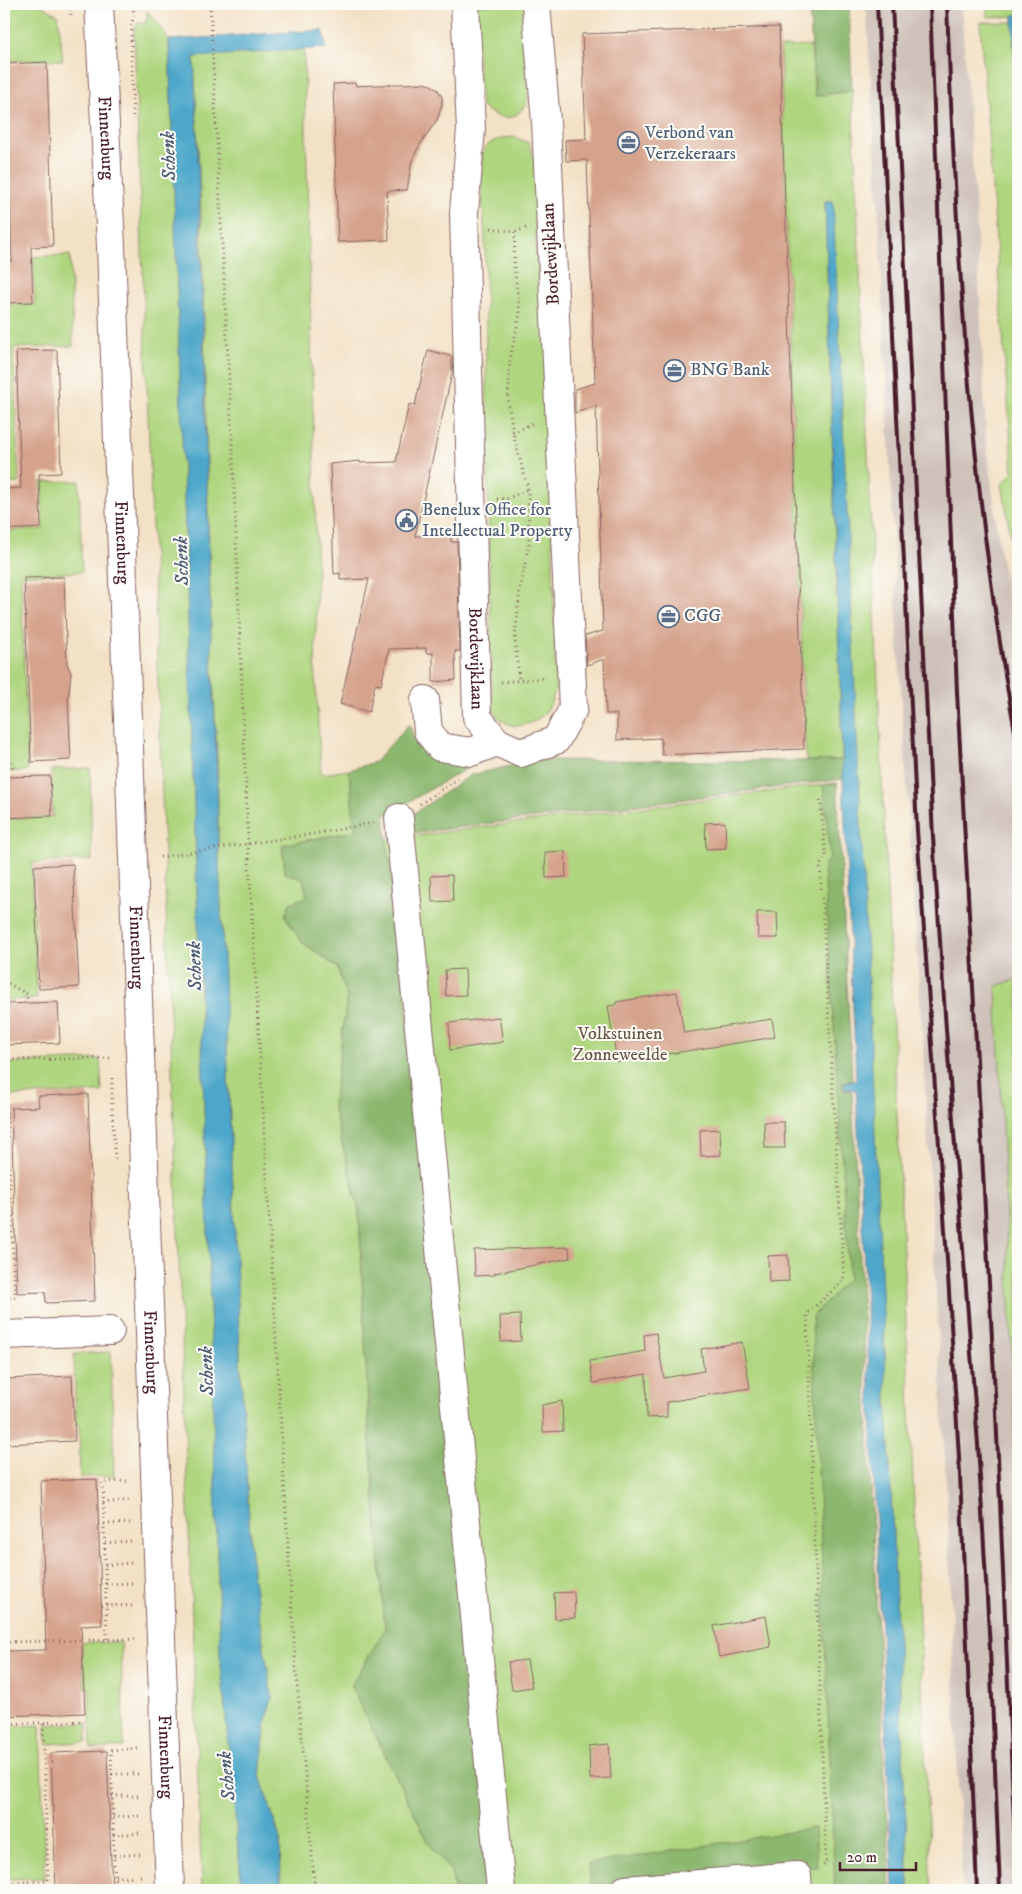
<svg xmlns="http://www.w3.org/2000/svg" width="1022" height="1894" viewBox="0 0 1022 1894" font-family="'IM FELL DW Pica',serif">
<rect width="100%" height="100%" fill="#fdfcf7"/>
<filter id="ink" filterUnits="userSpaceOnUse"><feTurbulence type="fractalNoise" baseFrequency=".02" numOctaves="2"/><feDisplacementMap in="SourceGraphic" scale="10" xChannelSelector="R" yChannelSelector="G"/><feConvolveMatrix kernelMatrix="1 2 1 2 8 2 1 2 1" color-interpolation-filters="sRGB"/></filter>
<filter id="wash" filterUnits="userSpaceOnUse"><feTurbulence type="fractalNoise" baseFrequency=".0096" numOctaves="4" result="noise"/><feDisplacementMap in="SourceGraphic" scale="20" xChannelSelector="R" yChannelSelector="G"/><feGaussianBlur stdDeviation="1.12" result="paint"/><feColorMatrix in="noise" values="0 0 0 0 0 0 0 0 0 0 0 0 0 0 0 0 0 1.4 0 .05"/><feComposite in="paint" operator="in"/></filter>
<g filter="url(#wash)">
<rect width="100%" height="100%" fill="#f3e1c5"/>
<path fill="#cec1ba" d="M866 4H961L976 215 986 438 1000 552 1018 650V1890H962L948 1521 923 1049 898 644 879 220Z"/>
<path fill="#afd67f" stroke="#7c7a55" d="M4 4H39L58 15 63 60 4 61Z
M526 4 529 98C516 124 502 122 481 106L474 5Z
M983 4H1018V15L1006 17H987V7Z
M147 11 158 24 169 40 207 1198 220 1654 242 1890H202L134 31 137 23H146Z
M980 22H1013L1018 133V581L1002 484 1013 472Z
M811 46 815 96 852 91 931 1890H909L832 201H825L842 760 806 761 780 47Z
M304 49 317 575 315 672 321 772 322 774 349 770 355 831 282 845 303 879 307 897 302 942 337 967 347 997 333 1107 359 1211 369 1426 385 1629 351 1686 429 1843 451 1871 455 1890H281L280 1839 260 1776 266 1720 272 1697 252 1574 241 1377 218 836V770L211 637 202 234 194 56Z
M514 137 529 143 535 160 536 254 540 284 547 317 556 687C554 694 552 702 548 709 538 724 512 733 498 717 496 714 494 710 492 707 489 552 486 398 485 244 485 223 477 164 484 150 490 139 504 138 514 137Z
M70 255 73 346 13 348 19 483 4 484V305L35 304 33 257Z
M79 481 82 572 21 575 28 771 4 772V531L43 529 41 482Z
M90 768 92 860 32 863 37 999 4 1000V819L53 817 51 770Z
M837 783 890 1890H475L369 840 414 836Z
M1018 979V1489L996 986Z
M100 1059 102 1092 4 1096V1063Z
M111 1352 114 1476 80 1477 79 1425 76 1424 74 1354Z
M121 1642 124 1747 91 1749 89 1688H85L82 1643Z
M87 1723V1742L47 1744 46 1725Z
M40 1725 45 1878 7 1879 4 1727Z"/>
<path fill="#8bb76e" stroke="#6a6b4c" d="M809 4H849L852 91 815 96Z
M409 724 416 743 432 759H483L384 816 419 1117 496 1890H455L451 1871 429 1843 351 1686 385 1629 369 1426 359 1211 333 1107 347 997 337 967 302 942 285 916 290 903 307 897 303 879 285 873 282 845 355 831 349 770 375 762Z
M536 760 806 761 842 760 843 779 407 834 404 820 471 775Z
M837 783 852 1079 842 1083 843 1089 852 1091 890 1890H835L812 1317 849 1278 824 865 830 857 823 785Z
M815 1828 817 1867 590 1885 588 1864Z"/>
<path fill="#4da7ca" stroke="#4c637a" d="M1013 15H1018V133L1013 22Z
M323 30 326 48 194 57C202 239 205 422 210 605 212 682 218 759 218 836L241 1377 252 1574 272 1697 266 1720 260 1776 280 1839 281 1890H242L220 1654 207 1198 169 40Z
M825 201H833L909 1890H893L856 1090 844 1088V1083L856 1079 843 779Z"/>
<g id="blocks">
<path fill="#d5a38c" d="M779 27 804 749 662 755 661 738 617 740V714H606L604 659 587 665 585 636 603 631 596 406 575 413V389L595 383 587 160 566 161 565 140 586 139 582 34Z
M47 62 53 246 31 247 33 302 4 303V262L12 261 5 64Z
M355 83 356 86 423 83 431 85 438 90 442 97V104L437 120 419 146 412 160 407 190 387 191 389 240 338 242 333 84Z
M57 350 61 473 39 474 41 528 4 530V489L21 488 16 351Z
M428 350 450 356 452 357V373L415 536 451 535V542H457L460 651H455L456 680 433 682V653H426V648L389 649 381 685 375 684 369 712 340 704 369 579 340 580V573L334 574 330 464 360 461V463L396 462 409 404 415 405Z
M64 577 67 664 71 673 68 699 71 760 31 762 24 578Z
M50 776 52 816 4 818V777Z
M725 822 726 848 706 849 705 823Z
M565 851 566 877 546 878 545 852Z
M73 864 79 987 39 989 34 866Z
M452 875 453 901 432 902 431 876Z
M757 912H777L778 938H758Z
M465 969 466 995 446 996 445 970Z
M677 992 684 1033 772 1019 775 1037 617 1062 608 1006 616 1005V1002Z
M58 1002 60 1043 4 1045V1004Z
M499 1017 503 1042 450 1050 449 1023Z
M88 1094 95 1301 46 1303 45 1292 17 1293 11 1108 39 1107 38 1096Z
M764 1122H784L785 1148H765Z
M720 1129 721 1155 701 1156 700 1130Z
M569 1247 570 1258 495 1273V1275L475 1276 474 1250Z
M788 1255 789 1281 769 1282 768 1256Z
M520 1315 521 1341 501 1342 500 1316Z
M656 1333 664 1378 704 1371 701 1349 742 1342 750 1388 667 1402V1417L647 1418 646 1374 593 1383 590 1361 645 1351 644 1335Z
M72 1376 75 1441 4 1444V1379Z
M562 1401 563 1431 543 1432 542 1405Z
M97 1479 102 1625 81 1626 85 1713 4 1716V1651L46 1650 41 1481Z
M574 1592 575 1618 555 1619 554 1593Z
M766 1616 771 1647 719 1657 714 1626Z
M527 1660 532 1687 512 1690 508 1662Z
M609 1744 611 1778 590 1779 589 1746Z
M107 1751 112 1890H56L51 1753Z"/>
</g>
</g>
<g filter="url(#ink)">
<use href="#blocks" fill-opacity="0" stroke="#856361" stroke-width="1"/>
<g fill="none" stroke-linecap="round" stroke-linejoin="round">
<defs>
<g id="minor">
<path id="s1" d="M99 4 111 246 170 1890"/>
<path id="s2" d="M465 4 471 129 464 213 477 717 497 742 521 753 556 740 573 709 546 122 536 4"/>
<path d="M425 700 428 731 440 747 471 752 497 742"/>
<path d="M399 818 501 1890"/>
<path d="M4 1335 110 1331"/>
<path d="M625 1890 797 1876 798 1890"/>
</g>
</defs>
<use href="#minor" stroke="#856361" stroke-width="30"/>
<path stroke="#856361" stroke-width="3" stroke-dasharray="1 4" stroke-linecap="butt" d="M69 4 71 15
M210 4 233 458 248 844 284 1481 295 1657 315 1890
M133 116 131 37 134 4
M491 228 515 232 526 228
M515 232 514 266 520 313 510 360 508 400 513 433 528 489 529 543 520 589 515 638 519 680
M513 433 533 423
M4 477 9 479
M497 499H507L528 489
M501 682 545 678
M4 757 12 760 13 768
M820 800 826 856 820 865 844 1280 807 1314 826 1864 821 1867
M420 804 460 777
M160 857 320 833 373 823
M4 981 27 994V1001
M4 1060 113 1058
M112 1078V1106L115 1159
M4 1104H6L15 1297 4 1298
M103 1503 130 1500
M104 1524 131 1523
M105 1543 131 1541
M105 1565 132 1563
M106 1584 132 1583
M106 1605 133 1606
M107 1639 103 1482 130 1481
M4 1642 136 1639
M4 1724 84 1721
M112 1774H138
M112 1796H139
M113 1817 139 1816
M113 1835 140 1833
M114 1856 141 1854
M4 1863V1883L48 1881 43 1723
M115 1877 142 1876
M115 1890 111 1750 137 1748"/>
<use href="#minor" stroke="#fff" stroke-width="28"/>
<path stroke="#4a1f2b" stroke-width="4" d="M877 4 917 830 947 1259 960 1474 977 1890
M892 4 933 837 946 1029 978 1444 990 1649 1000 1890
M930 4 957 692 996 1412 1017 1890
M947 4C956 253 971 502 1018 747"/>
</g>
</g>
<defs>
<symbol id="office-ring" viewBox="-11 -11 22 22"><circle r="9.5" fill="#fdfcf7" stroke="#5c6f8a" stroke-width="1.5"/><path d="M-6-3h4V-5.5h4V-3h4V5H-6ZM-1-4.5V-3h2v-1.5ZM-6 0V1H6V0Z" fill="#5c6f8a"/></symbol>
<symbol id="civic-ring" viewBox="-11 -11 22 22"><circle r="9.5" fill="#fdfcf7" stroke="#5c6f8a" stroke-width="1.5"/><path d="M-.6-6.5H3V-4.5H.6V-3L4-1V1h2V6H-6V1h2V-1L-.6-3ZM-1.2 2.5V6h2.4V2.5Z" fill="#5c6f8a"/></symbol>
</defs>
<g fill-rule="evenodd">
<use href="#office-ring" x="616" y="130" width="25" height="25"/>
<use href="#office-ring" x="662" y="358" width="25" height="25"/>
<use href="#civic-ring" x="394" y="508" width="25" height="25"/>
<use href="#office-ring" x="656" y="604" width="25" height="25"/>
</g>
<g text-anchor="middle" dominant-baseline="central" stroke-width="4" stroke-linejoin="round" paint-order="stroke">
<g font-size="18" fill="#4e5e75" stroke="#fdfcf7" text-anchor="start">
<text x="645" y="133">Verbond van<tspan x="645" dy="21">Verzekeraars</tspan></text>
<text x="690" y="370">BNG Bank</text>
<text x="422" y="510">Benelux Office for<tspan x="422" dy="21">Intellectual Property</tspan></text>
<text x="684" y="616">CGG</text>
</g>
<g font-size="18" fill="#4a1f2b" stroke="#fdfcf7">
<text stroke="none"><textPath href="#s1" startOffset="134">Finnenburg</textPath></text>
<text transform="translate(551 254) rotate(-93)">Bordewijklaan</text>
<text stroke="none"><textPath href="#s1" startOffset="539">Finnenburg</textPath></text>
<text stroke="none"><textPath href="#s2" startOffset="655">Bordewijklaan</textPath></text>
<text stroke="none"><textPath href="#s1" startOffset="944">Finnenburg</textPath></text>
<text stroke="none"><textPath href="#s1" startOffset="1349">Finnenburg</textPath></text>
<text stroke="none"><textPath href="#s1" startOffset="1754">Finnenburg</textPath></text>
</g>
<g font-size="18" fill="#685644" stroke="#fdfcf7">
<text x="620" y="1034">Volkstuinen<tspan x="620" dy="21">Zonneweelde</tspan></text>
</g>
<g font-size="19" font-style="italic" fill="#4b5c73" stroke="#fdfcf7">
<text transform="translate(169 156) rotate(-92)">Schenk</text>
<text transform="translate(182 561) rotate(-92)">Schenk</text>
<text transform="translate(195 966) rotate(-92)">Schenk</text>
<text transform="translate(207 1371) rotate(-92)">Schenk</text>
<text transform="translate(227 1776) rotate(-95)">Schenk</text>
</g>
</g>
<rect width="1022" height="1894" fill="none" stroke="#fdfcf7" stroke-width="20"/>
<path d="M840 1862v8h76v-8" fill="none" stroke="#4a1f2b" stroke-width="2.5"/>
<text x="847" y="1862" font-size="15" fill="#4a1f2b" stroke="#fdfcf7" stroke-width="4" paint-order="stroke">20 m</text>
</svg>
